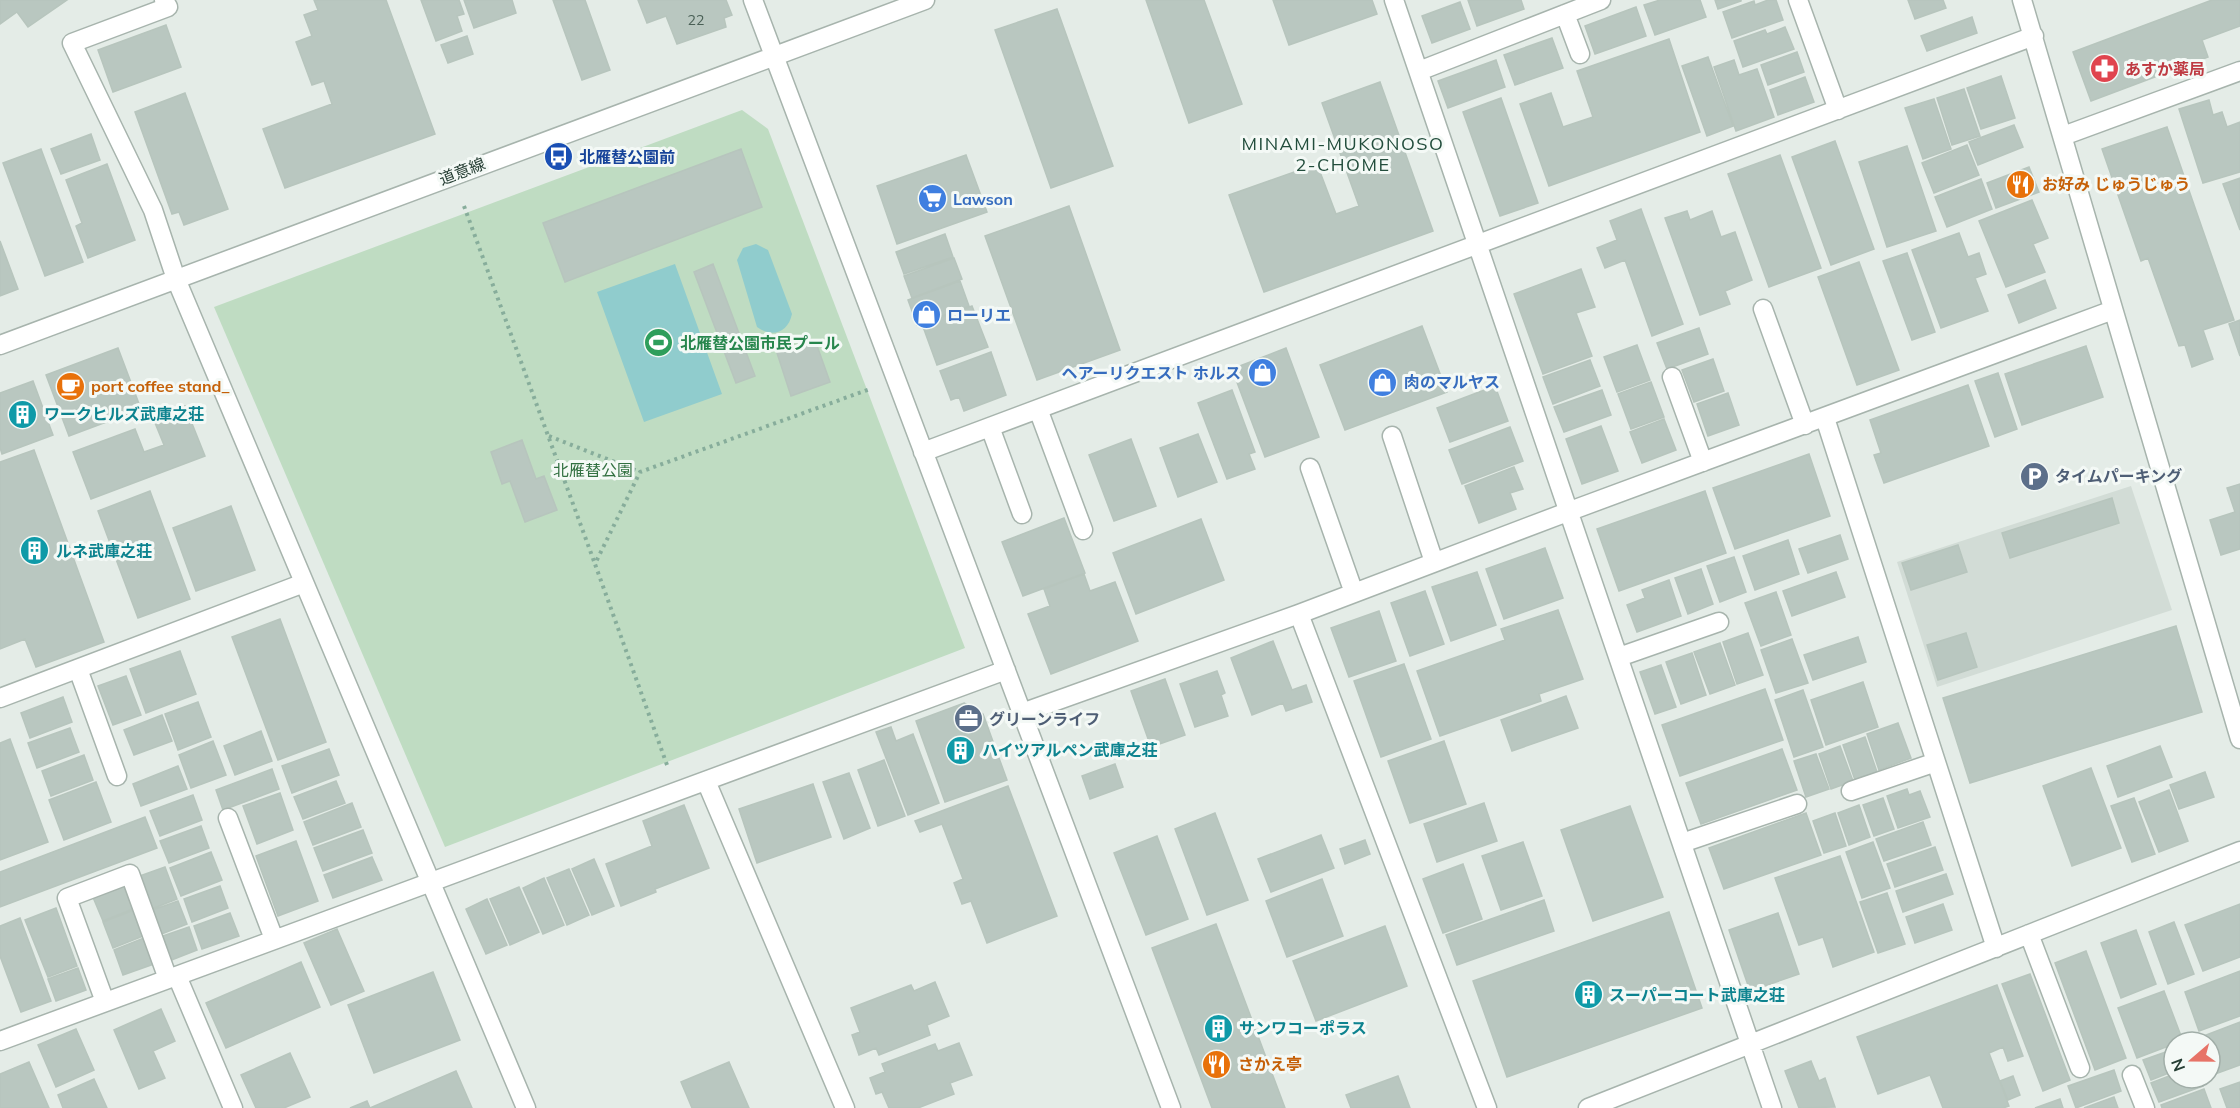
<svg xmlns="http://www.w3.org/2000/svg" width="2240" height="1108" viewBox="0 0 2240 1108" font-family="Mulish,'Noto Sans JP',sans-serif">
<rect width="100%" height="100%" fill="#e4ece7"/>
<path fill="#d2dcd6" d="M2131 486 2172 610 1937 687 1897 562Z"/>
<path fill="#bfdcc2" d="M742 110 768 129 965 648 445 847 214 307Z"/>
<path fill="#90cccd" d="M756 244 768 250 792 314C788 333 772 338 757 327L737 260 743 248Z
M675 264 722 394 644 422 597 292Z"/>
<path fill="#b9c7c0" stroke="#b7c5bd" stroke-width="1.5" d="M0 0H67L28 27 17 12 0 24Z
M314 0H386L435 134 285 188 263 129 332 104 324 81 312 85 296 42 312 36 304 15 318 10Z
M421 0H459L464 14 457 16 462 31 436 41Z
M464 0H512L516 13 474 28Z
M553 0H585L610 70 582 80Z
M638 0H726L732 15 724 18 726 27 677 44 666 16 647 23Z
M1146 0H1204L1242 104 1189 123Z
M1273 0H1372L1377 14 1289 45Z
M1468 0H1521L1524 9 1477 26Z
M1660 0H1700L1706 17 1655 35 1644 5Z
M1715 0H1741V1L1718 9Z
M1768 0H1776L1783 20 1732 38 1723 12 1754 1 1755 5Z
M1908 0H1943L1946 8 1915 19Z
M2212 0H2240V26L2202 40 2208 57 2091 101 2073 52Z
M1460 2 1470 29 1432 43 1422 16Z
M1636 7 1646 36 1595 54 1585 26Z
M1057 9 1113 166 1051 188 995 30Z
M1972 17 1977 33 1927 51 1921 36Z
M166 25 181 67 113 92 98 50Z
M1785 27 1794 49 1743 67 1734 41 1765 30 1767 34Z
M467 36 473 54 448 63 441 45Z
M1552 38 1563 68 1515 85 1504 55Z
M1669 39 1700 132 1549 186 1520 104 1551 93 1563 127 1593 117 1577 71Z
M1797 52 1804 72 1768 85 1761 65Z
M1708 57 1733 126 1707 136 1682 66Z
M1496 60 1505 87 1448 108 1438 81Z
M1734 60 1739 75 1757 69 1774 117 1736 131 1714 67Z
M2001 76 2015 118 1981 129 1967 88Z
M1805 77 1814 102 1778 115 1770 90Z
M1380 82 1433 231 1264 292 1229 195 1317 164 1336 214 1359 206 1322 103Z
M1964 89 1980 136 1952 145 1937 98Z
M185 93 228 209 184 225 179 212 172 214 135 112Z
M1501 98 1538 203 1500 216 1463 112Z
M1934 99 1951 149 1923 159 1905 108Z
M2209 100 2213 115 2222 112 2227 127 2240 122V172L2203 183 2179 109Z
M2014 125 2023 147 1978 165 1969 142Z
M2167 127 2234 320 2203 330 2213 359 2192 367 2185 345 2179 346 2148 258 2141 261 2102 149Z
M91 134 100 160 61 174 51 149Z
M1835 141 1874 249 1831 265 1792 157Z
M1967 145 1979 175 1934 193 1922 163Z
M1907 146 1936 231 1887 247 1859 162Z
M41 149 83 262 45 276 3 163Z
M741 149 762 207 565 282 543 223Z
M966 155 987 212 897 244 877 186Z
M1780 155 1821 268 1769 287 1728 174Z
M107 164 135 240 88 258 76 226 82 223 66 180Z
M2029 167 2039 192 1996 208 1987 183Z
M2240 178V230L2223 184Z
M1981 179 1992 209 1947 227 1935 197Z
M2032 200 2048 238 2033 244 2045 272 2006 287 1979 221Z
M1069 206 1120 350 1037 380 985 236Z
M1641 209 1683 324 1652 336 1625 260 1605 268 1597 248 1617 240 1610 221Z
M1687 211 1690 220 1712 211 1721 237 1735 232 1752 280 1725 291 1730 304 1700 315 1665 218Z
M1959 233 1968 257 1979 253 1986 274 1975 278 1988 311 1941 328 1912 250Z
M945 234 953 257 904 274 896 252Z
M0 241 18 289 0 296Z
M1907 253 1935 332 1912 340 1883 261Z
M954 258 962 279 912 298 904 276Z
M1859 262 1899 370 1857 385 1818 277Z
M713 264 755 376 736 383 694 272Z
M1581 269 1595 307 1576 313 1592 356 1543 374 1514 294Z
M2045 280 2056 308 2019 323 2008 295Z
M960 281 969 306 917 325 908 300Z
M972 306 988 347 937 365 922 324Z
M2240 320V356L2229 324Z
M1422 326 1447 392 1345 430 1320 365Z
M1699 328 1708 354 1667 369 1657 343Z
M815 340 830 382 791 396 777 353Z
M1637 345 1650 380 1617 392 1604 357Z
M2086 346 2103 397 2022 425 2005 374Z
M118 348 141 409 69 436 46 375Z
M1286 348 1319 437 1265 457 1232 369Z
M991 352 1006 395 964 411 959 397 951 400 940 371Z
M1713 359 1724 391 1694 402 1682 370Z
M1590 360 1600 386 1553 404 1543 377Z
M1998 373 2017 429 1995 437 1975 381Z
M33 381 53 435 2 454 0 448V393Z
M1651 382 1664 417 1631 429 1618 394Z
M1968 385 1989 446 1884 483 1874 455 1881 453 1870 420Z
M1495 386 1508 421 1450 442 1437 408Z
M1232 390 1255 452 1249 454 1255 469 1227 479 1198 403Z
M1602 390 1611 415 1564 432 1554 407Z
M1728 393 1739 425 1708 436 1697 404Z
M185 406 205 456 91 499 73 452 135 429 144 452 164 445 153 418Z
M1664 419 1676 450 1642 463 1630 432Z
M1601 426 1618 471 1582 484 1566 439Z
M1510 427 1523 461 1462 484 1449 450Z
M1198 434 1217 482 1178 497 1160 448Z
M1131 439 1156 506 1114 521 1089 455Z
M522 440 536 479 544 476 557 510 525 522 510 481 502 484 491 452Z
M34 450 104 642 36 667 25 639 0 649V462Z
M1809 454 1830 516 1735 549 1713 488Z
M1514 467 1523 489 1510 493 1516 509 1479 523 1465 486Z
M2240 484V549L2221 555 2210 520 2235 512 2227 488Z
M150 491 190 599 138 618 98 511Z
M1705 491 1726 553 1619 591 1597 529Z
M2112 498 2119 523 2010 558 2002 533Z
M231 506 255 570 196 591 173 528Z
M1064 518 1085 573 1023 596 1002 542Z
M1201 519 1224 580 1136 614 1113 553Z
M1840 535 1848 559 1808 573 1799 549Z
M1788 540 1799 574 1755 590 1743 556Z
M1958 545 1967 572 1911 590 1902 563Z
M1545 548 1563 598 1504 619 1486 569Z
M1734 557 1746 592 1720 602 1707 566Z
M1701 569 1713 604 1688 614 1675 578Z
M1477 572 1496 625 1451 641 1432 587Z
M1836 572 1845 597 1792 616 1783 591Z
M1084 574 1090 591 1115 582 1138 641 1051 674 1028 614 1050 606 1044 589Z
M1669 580 1681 616 1637 632 1627 605 1645 598 1642 590Z
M1425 591 1444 644 1410 656 1391 603Z
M1776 592 1791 635 1761 646 1745 603Z
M1558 610 1583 679 1539 694 1541 701 1440 736 1417 671 1505 640 1501 629Z
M1379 611 1396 661 1349 677 1331 628Z
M280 619 326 742 278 760 232 637Z
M2176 626 2202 712 1970 783 1943 698Z
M1748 633 1763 675 1737 684 1723 642Z
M1966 633 1977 667 1938 680 1927 645Z
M1858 637 1866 662 1813 680 1804 655Z
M1792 639 1808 683 1776 693 1761 650Z
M1273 641 1292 690 1306 685 1312 702 1286 711 1283 703 1252 715 1231 658Z
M1720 643 1735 685 1710 694 1694 652Z
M180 651 196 694 146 713 130 669Z
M1692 653 1706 695 1681 704 1666 662Z
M1404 664 1431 739 1381 757 1354 681Z
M1661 665 1676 707 1655 714 1640 672Z
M1217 671 1225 693 1221 695 1228 716 1195 727 1180 684Z
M126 676 141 715 113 725 98 686Z
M1165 679 1185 735 1151 747 1131 691Z
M1863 682 1878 727 1826 745 1811 700Z
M1765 689 1783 740 1680 776 1662 725Z
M1803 690 1823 747 1794 757 1775 700Z
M1566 696 1578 728 1512 751 1501 720Z
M63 697 72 722 30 738 21 713Z
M198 702 211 737 178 750 165 714Z
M964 703 983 714 1007 780 945 802 916 721Z
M162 715 172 741 134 755 124 730Z
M1898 723 1911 758 1879 770 1867 734Z
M891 727 896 741 913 734 939 803 908 815 876 732Z
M70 728 79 752 37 768 28 743Z
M261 731 272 761 235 775 224 746Z
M1865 737 1877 772 1855 780 1843 745Z
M10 739 48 842 0 860V743Z
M213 741 226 775 191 788 179 755Z
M1444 741 1466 804 1410 823 1388 761Z
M1840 746 1853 781 1831 789 1819 754Z
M2160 746 2172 777 2118 797 2107 766Z
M329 749 339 775 292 793 282 766Z
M1782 749 1797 790 1701 824 1686 783Z
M1816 754 1829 789 1806 797 1794 761Z
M84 755 93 780 51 796 42 771Z
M884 760 905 816 878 826 858 770Z
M1115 764 1123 787 1090 799 1082 776Z
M178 766 187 789 141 806 133 784Z
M2091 768 2121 848 2072 866 2043 786Z
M272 769 279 789 223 810 216 790Z
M2205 772 2214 797 2179 809 2170 785Z
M849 773 870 828 844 839 823 782Z
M336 781 345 803 303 819 294 797Z
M96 782 111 822 64 840 49 800Z
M813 784 831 837 757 863 739 809Z
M1008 786 1057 916 987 943 971 901 962 904 954 883 963 879 942 824 920 832 915 821Z
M1907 789 1909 795 1920 791 1930 817 1898 828 1887 796Z
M2169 790 2188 841 2159 852 2139 802Z
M280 793 293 830 257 844 243 806Z
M193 795 202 820 160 836 150 811Z
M1883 798 1894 829 1874 836 1863 805Z
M2134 798 2155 854 2132 862 2111 806Z
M352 803 361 827 313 845 304 822Z
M1484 803 1497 841 1437 862 1424 824Z
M684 805 709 868 655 889 656 892 621 906 606 864 652 846 643 821Z
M1859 805 1870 837 1849 845 1838 813Z
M1630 806 1663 897 1593 921 1561 830Z
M1215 813 1248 900 1207 915 1175 829Z
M1806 813 1821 855 1724 889 1709 848Z
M1835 813 1846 846 1824 853 1813 821Z
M145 817 157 848 0 907V872Z
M1923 822 1931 845 1884 861 1876 839Z
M201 826 209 848 169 863 160 841Z
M363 830 372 853 323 871 314 848Z
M1321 835 1334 868 1271 892 1258 859Z
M1157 836 1188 919 1146 935 1114 853Z
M1365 840 1370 854 1345 864 1340 849Z
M296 841 318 901 278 916 256 856Z
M1523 842 1542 896 1501 910 1482 856Z
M1873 842 1890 888 1862 898 1846 852Z
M1935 847 1943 870 1895 887 1887 864Z
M211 852 222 880 181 896 170 868Z
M1840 856 1874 952 1833 967 1823 937 1799 945 1775 878Z
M372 857 382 880 333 898 324 875Z
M594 859 614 906 592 915 572 869Z
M1463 864 1482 919 1443 933 1423 879Z
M165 867 177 899 149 910 137 877Z
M569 869 589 915 567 925 547 878Z
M1946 874 1953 894 1903 912 1896 891Z
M544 878 564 925 543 934 523 888Z
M1322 879 1343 936 1287 957 1266 901Z
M123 883 133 909 103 921 92 895Z
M220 886 228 908 192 922 184 899Z
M519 887 539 932 510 945 490 899Z
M1887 893 1905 944 1878 953 1860 902Z
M487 899 507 945 486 954 466 909Z
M1544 900 1554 931 1457 965 1446 935Z
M178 901 187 924 159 935 150 911Z
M1943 904 1952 930 1915 943 1906 917Z
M2240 904V957L2203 971 2185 925Z
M56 908 77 966 48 977 25 920Z
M134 910 143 936 113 948 103 922Z
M1669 912 1702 1008 1507 1077 1473 981Z
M230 913 239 936 202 949 194 926Z
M1778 913 1799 974 1750 991 1729 930Z
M20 918 51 1001 21 1012 0 956V926Z
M2174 922 2194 974 2168 984 2149 932Z
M1216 924 1285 1108H1212L1152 948Z
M1385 926 1407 986 1316 1021 1293 961Z
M189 927 197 950 169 961 160 937Z
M337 929 364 991 331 1005 304 943Z
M2136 930 2156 984 2121 998 2101 943Z
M144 938 154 964 123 975 114 950Z
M2086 951 2126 1058 2095 1070 2055 963Z
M301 962 320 1007 226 1048 206 1003Z
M78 968 86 990 56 1001 48 979Z
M2240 971V1016L2199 1031 2185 992Z
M433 972 460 1040 374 1073 348 1005Z
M2030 974 2070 1080 2043 1091 2002 984Z
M935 982 949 1016 927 1025 930 1035 879 1055 876 1048 859 1055 852 1035 860 1032 851 1008 911 985 914 991Z
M1997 985 2023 1056 2008 1061 2003 1047 1989 1053 2009 1106 2003 1108H1943L1930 1075 1878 1094 1857 1037Z
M2164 991 2183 1041 2174 1042V1044L2137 1058 2118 1008Z
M161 1009 175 1041 153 1051 165 1078 139 1089 114 1030Z
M2240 1022V1065L2215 1074 2210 1060V1042H2203L2201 1037Z
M76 1029 94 1070 56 1087 38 1045Z
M959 1043 972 1075 950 1083 954 1094 918 1108H889L882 1092 876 1094 870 1078 885 1072 882 1064 935 1044 938 1051Z
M2174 1049V1071L2151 1080 2143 1060Z
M290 1053 310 1097 284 1108H256L241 1075Z
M1811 1061 1819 1081 1825 1078 1835 1107 1799 1108 1785 1071Z
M29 1062 49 1108H0V1074Z
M729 1062 749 1108H692L681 1082Z
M2114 1070 2121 1091 2076 1108 2068 1086Z
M456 1071 472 1108H370Z
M2174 1074V1078H2200L2203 1086 2159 1102 2151 1083Z
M1398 1076 1410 1108H1351L1346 1095Z
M2013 1076 2020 1095 2008 1100 2000 1081Z
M94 1079 107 1108H63L58 1095Z
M2240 1082V1108H2227L2220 1089Z
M2204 1089 2211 1108H2162L2161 1105Z
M2114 1097 2118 1108H2084Z
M2060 1099 2063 1108H2035Z
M367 1101 370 1108H350Z"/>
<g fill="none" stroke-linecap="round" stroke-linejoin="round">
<defs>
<path id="minor" d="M164 0 168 7 72 43 153 210 176 279 526 1108
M753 0 1171 1108
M1394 0 1772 1108
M1798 0 1838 110
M2022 0 2240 739
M1565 14 1580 54
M1419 71 1601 0
M2063 136 2240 71
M1763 309 1805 425
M0 345 925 0
M1672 377 1703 462
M1038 409 1083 530
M1825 418 1996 948
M990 427 1022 514
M1392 436 1434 562
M923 452 2034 36
M1310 468 1354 593
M1299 614 1487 1108
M1619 657 1719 622
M78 669 117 776
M0 698 304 583
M1022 713 1299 614 1570 511 2113 310
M706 781 845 1108
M1851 791 1936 762
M228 818 274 939
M1682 843 1797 804
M2029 934 2080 1068
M177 976 233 1108
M105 1002 67 898 130 874 168 979
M0 1041 1006 670
M2132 1075 2145 1108
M1588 1108 2240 851"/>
</defs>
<use href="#minor" stroke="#a7b4ad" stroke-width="21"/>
<path stroke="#87ad9b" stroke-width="4" stroke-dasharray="3 4.5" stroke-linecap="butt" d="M464 206 595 564
M549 436 640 472
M667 765 595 564 640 472 870 389"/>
<use href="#minor" stroke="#fff" stroke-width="18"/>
</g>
<defs>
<symbol id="pharmacy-disc" viewBox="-11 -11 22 22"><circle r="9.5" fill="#e0444e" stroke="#f4f9f6"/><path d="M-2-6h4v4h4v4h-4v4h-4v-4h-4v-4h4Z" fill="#fff"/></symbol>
<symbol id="bus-disc" viewBox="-11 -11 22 22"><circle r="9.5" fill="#1a4fb4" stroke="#f4f9f6"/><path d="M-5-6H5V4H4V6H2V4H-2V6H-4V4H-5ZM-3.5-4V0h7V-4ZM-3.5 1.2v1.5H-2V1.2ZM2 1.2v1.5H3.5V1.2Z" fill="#fff"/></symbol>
<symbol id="restaurant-disc" viewBox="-11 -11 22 22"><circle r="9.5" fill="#e8710a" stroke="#f4f9f6"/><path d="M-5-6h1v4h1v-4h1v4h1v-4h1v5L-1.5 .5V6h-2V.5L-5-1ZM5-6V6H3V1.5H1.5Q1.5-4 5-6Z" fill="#fff"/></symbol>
<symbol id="supermarket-disc" viewBox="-11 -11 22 22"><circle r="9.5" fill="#3f7fe0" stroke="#f4f9f6"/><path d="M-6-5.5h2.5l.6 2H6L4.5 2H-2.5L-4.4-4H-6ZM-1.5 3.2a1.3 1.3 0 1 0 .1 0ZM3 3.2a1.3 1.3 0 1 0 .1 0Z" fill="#fff"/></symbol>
<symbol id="shop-disc" viewBox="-11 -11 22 22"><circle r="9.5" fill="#3f7fe0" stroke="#f4f9f6"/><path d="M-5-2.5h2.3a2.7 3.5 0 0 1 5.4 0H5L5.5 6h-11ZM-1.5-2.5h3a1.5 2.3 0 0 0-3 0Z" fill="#fff"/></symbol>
<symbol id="stadium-disc" viewBox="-11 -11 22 22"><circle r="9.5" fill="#2e9e5b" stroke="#f4f9f6"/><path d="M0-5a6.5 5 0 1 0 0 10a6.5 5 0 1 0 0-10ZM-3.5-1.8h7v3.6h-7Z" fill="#fff"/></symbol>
<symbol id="cafe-disc" viewBox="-11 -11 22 22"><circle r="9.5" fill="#e8710a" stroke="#f4f9f6"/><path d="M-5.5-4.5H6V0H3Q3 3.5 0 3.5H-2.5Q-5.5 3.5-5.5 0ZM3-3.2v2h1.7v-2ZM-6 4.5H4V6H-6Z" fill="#fff"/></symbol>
<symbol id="building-disc" viewBox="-11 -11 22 22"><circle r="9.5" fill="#0f9aa8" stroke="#f4f9f6"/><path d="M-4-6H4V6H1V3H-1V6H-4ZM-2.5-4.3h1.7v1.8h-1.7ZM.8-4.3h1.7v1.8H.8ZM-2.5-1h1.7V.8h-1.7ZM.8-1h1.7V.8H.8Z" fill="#fff"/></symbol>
<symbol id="parking-disc" viewBox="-11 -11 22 22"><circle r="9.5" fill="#5c6f8a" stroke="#f4f9f6"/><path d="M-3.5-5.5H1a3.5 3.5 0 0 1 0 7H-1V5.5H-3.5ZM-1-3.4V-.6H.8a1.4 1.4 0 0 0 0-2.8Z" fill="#fff"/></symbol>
<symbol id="office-disc" viewBox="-11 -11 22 22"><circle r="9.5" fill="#5c6f8a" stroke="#f4f9f6"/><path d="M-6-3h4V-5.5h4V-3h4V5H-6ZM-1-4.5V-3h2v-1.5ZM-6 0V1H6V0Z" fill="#fff"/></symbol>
</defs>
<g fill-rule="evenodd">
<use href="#pharmacy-disc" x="2088" y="52" width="33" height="33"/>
<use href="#bus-disc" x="542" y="140" width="33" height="33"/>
<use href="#restaurant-disc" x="2004" y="168" width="33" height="33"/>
<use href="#supermarket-disc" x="916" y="182" width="33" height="33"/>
<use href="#shop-disc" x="910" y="298" width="33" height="33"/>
<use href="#stadium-disc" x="642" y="326" width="33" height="33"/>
<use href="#shop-disc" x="1246" y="356" width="33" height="33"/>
<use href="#shop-disc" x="1366" y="366" width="33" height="33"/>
<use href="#cafe-disc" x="54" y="370" width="33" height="33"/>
<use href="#building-disc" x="6" y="398" width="33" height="33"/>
<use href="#parking-disc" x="2018" y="460" width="33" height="33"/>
<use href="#building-disc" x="18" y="534" width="33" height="33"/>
<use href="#office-disc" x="952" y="702" width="33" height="33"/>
<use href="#building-disc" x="944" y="734" width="33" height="33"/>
<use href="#building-disc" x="1572" y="978" width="33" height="33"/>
<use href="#building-disc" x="1202" y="1012" width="33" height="33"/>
<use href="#restaurant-disc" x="1200" y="1048" width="33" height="33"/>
</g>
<g text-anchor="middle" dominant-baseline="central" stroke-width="6" stroke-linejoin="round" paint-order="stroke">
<g font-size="14" fill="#4a6056">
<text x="696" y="20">22</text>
</g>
<g font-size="16" font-weight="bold" fill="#be3a42" stroke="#f4f9f6" text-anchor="start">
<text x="2125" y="69">あすか薬局</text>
</g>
<g font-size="16" font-weight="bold" fill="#164399" stroke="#f4f9f6" text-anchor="start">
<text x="579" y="157">北雁替公園前</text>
</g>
<g font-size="16" fill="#253d33" stroke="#f4f9f6">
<text transform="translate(462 171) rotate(-21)">道意線</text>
</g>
<g font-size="16" font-weight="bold" fill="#c56008" stroke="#f4f9f6" text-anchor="start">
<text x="2042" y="184">お好み じゅうじゅう</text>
<text x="91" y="386">port coffee stand_</text>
<text x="1238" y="1064">さかえ亭</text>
</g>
<g font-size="16" font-weight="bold" fill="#366cbe" stroke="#f4f9f6" text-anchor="start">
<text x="953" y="199">Lawson</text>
<text x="947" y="315">ローリエ</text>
<text x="1241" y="373" text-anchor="end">ヘアーリクエスト ホルス</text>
<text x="1404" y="382">肉のマルヤス</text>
</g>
<g font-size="16" font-weight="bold" fill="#27864d" stroke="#f4f9f6" text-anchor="start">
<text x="680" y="343">北雁替公園市民プール</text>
</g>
<g font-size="16" font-weight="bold" fill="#0d838f" stroke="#f4f9f6" text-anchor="start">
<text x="44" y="414">ワークヒルズ武庫之荘</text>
<text x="56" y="551">ルネ武庫之荘</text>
<text x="982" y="750">ハイツアルペン武庫之荘</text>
<text x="1609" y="995">スーパーコート武庫之荘</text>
<text x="1239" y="1028">サンワコーポラス</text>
</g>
<g font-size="16" fill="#327041" stroke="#f4f9f6">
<text x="593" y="470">北雁替公園</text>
</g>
<g font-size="16" font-weight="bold" fill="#4e5e75" stroke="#f4f9f6" text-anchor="start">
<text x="2055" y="476">タイムパーキング</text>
<text x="989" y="719">グリーンライフ</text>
</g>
<g font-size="18" letter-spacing="1.5" fill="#224d3c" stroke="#f4f9f6">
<text x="1343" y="143">MINAMI-MUKONOSO<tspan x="1343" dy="21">2-CHOME</tspan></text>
</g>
</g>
<g transform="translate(2192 1060) rotate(250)"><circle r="28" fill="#f4f9f6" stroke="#a1aea8" stroke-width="1.5"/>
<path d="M0-4.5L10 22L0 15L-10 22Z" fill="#e77367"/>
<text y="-9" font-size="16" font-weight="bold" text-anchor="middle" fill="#253d33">N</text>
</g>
</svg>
